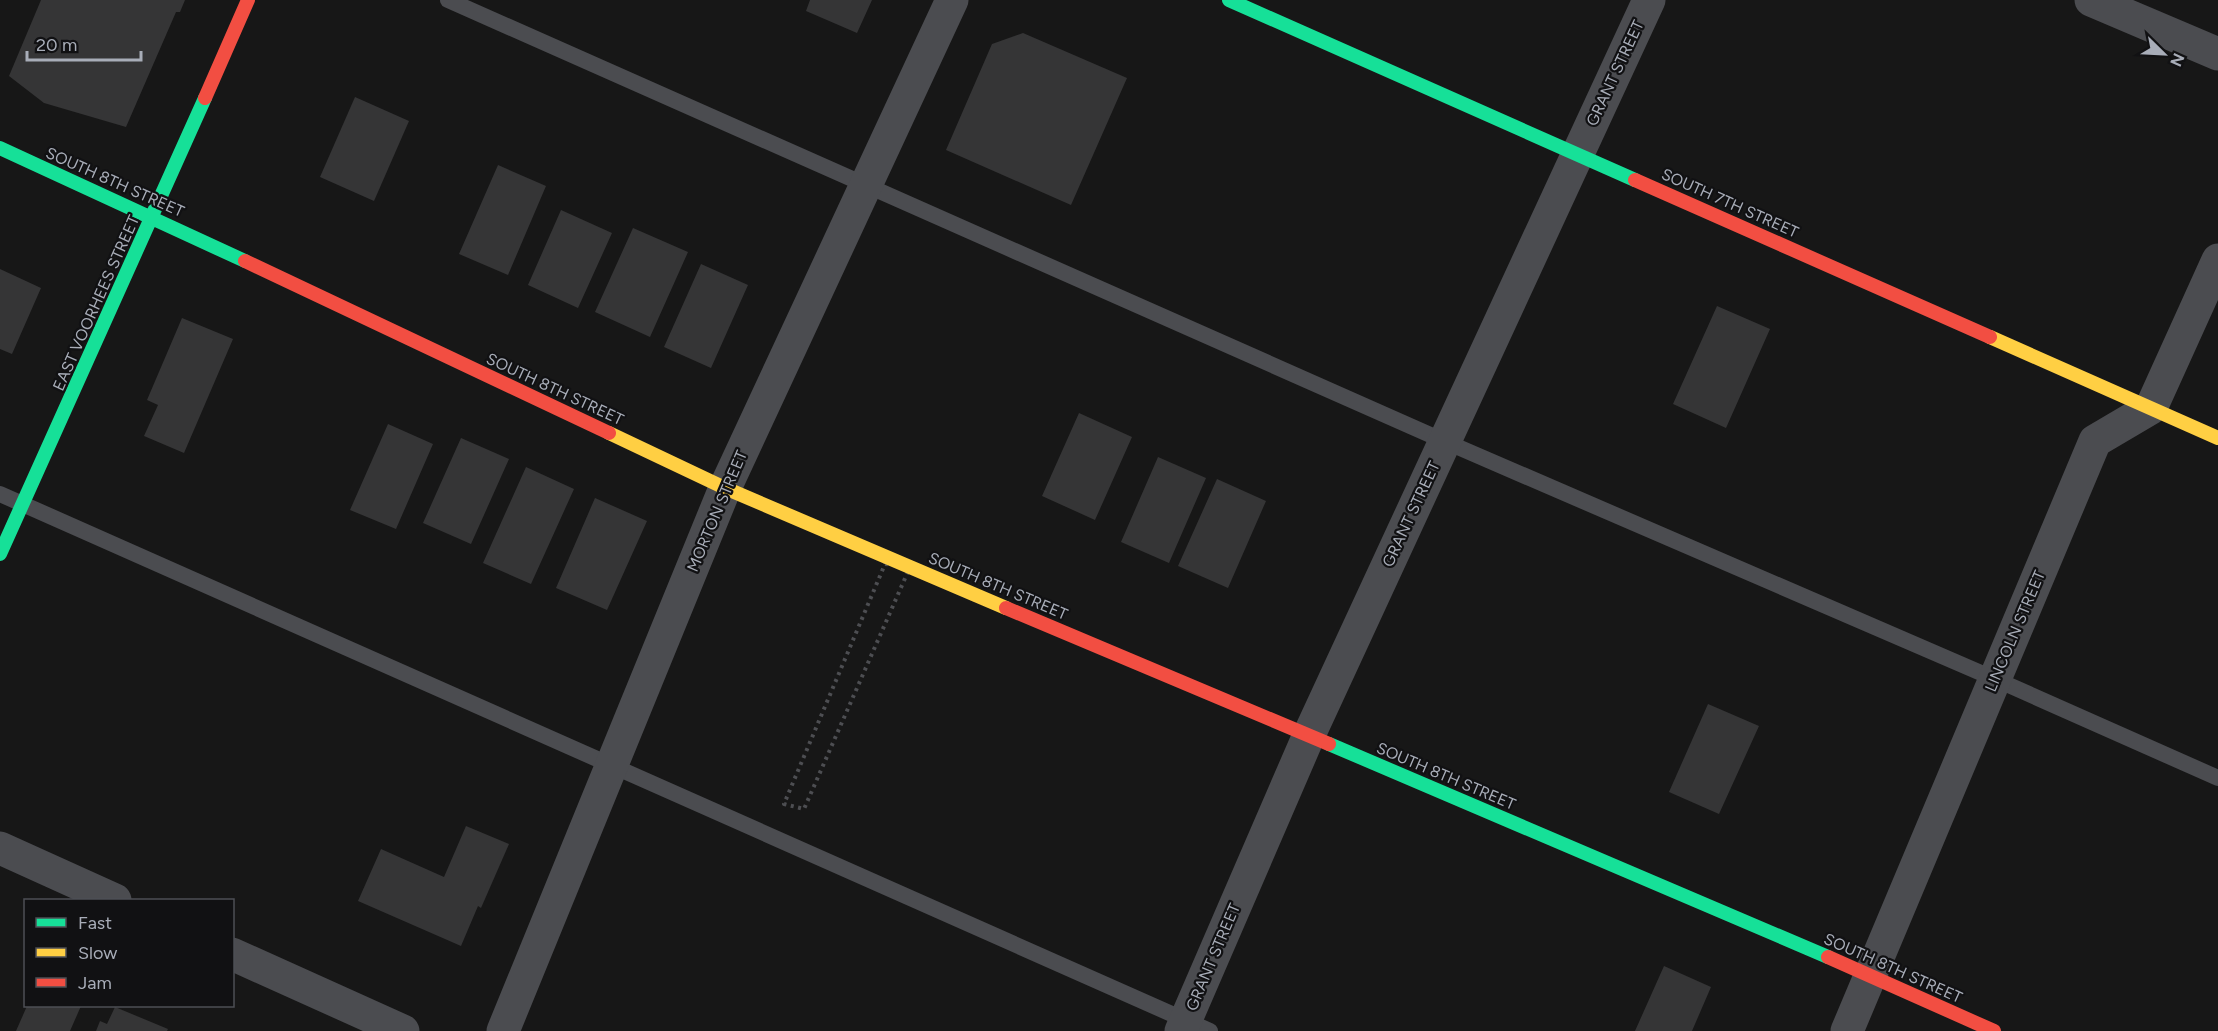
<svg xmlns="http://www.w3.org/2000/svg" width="2218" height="1031" viewBox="0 0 2218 1031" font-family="Figtree,sans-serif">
<rect width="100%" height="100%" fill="#171717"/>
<path fill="#353536" d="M41 0H185L180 12H176L126 127 44 103 9 76Z
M810 0H872L857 33 806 11Z
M1023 33 1127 78 1071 205 946 150 992 44Z
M355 97 409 121 374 201 320 177Z
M498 165 546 186 508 275 459 254Z
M561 210 612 233 578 308 528 285Z
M633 228 688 252 650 337 595 312Z
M701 264 748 285 711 368 664 347Z
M0 269 41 288 12 354 0 349Z
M1717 306 1770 329 1726 428 1673 404Z
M182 318 233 339 184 453 144 436 158 405 147 400Z
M1079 413 1132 437 1095 520 1042 496Z
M388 424 433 444 396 529 350 510Z
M461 438 509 459 471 544 423 523Z
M1158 457 1206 478 1169 563 1121 542Z
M526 467 574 489 531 584 483 563Z
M1217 479 1266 501 1228 588 1178 566Z
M595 498 647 521 607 610 556 588Z
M1708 704 1759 726 1719 814 1669 792Z
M466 826 509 844 481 908 478 906 461 946 358 901 381 849 444 877Z
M1664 966 1711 987 1692 1031H1635Z
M27 1006H81L70 1031H16Z
M115 1007 168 1029 167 1031H96L100 1021 107 1024Z"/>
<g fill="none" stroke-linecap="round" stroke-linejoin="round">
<path stroke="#4d4e52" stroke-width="4" stroke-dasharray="3 4.5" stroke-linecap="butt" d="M885 564 910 567 804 809 784 804Z"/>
<path stroke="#4b4c50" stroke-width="16" d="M448 0 1444 441 1995 679 2218 778
M0 494 1210 1031"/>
<path stroke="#4b4c50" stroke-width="33" d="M2091 0 2218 54
M0 848 115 900
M232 954 403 1031
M503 1031 725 488 952 0
M1181 1031 1309 735 1649 0
M1847 1031 2095 441 2151 408 2218 260"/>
<path stroke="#16e098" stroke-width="14" d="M1229 0 1635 180
M0 148 245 261
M0 554 205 98
M1329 744 1828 957"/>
<path stroke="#ffcf43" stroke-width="14" d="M1990 337 2218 438
M609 433 725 488 1006 608"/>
<path stroke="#f24e42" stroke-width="14" d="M205 98 248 0
M1635 180 1990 337
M245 261 609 433
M1006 608 1329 744
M1828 957 1994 1031"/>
</g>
<g text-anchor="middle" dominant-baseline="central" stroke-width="4.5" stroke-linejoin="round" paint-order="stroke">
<g font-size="16" fill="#a8adb8" stroke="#111113">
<text transform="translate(1615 73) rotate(-65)">GRANT STREET</text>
<text transform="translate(115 182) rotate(24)">SOUTH 8TH STREET</text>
<text transform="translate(1730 203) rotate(24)">SOUTH 7TH STREET</text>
<text transform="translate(96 303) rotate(-66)">EAST VOORHEES STREET</text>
<text transform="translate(555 389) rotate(25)">SOUTH 8TH STREET</text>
<text transform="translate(717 511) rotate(-67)">MORTON STREET</text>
<text transform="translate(1411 514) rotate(-65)">GRANT STREET</text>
<text transform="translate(998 586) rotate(23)">SOUTH 8TH STREET</text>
<text transform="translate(2015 631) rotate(-67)">LINCOLN STREET</text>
<text transform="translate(1446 776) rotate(23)">SOUTH 8TH STREET</text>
<text transform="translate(1213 957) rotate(-67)">GRANT STREET</text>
<text transform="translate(1893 968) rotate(24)">SOUTH 8TH STREET</text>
</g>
</g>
<rect x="24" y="899" width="210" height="108" fill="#111113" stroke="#4d4f55" stroke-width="1.5"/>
<rect x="36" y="918" width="30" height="9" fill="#16e098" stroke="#4d4f55" stroke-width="1.5"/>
<text x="78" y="929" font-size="18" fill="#a8adb8">Fast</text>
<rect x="36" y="948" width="30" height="9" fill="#ffcf43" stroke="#4d4f55" stroke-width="1.5"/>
<text x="78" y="959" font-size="18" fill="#a8adb8">Slow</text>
<rect x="36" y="978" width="30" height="9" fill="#f24e42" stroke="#4d4f55" stroke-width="1.5"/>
<text x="78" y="989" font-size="18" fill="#a8adb8">Jam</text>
<g transform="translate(2164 54) rotate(114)" stroke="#111113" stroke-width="4.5" paint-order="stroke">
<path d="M0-4.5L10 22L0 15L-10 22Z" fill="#a8adb8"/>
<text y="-9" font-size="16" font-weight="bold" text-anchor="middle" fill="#a8adb8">N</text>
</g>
<path d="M27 51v9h114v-9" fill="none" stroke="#a8adb8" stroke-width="3"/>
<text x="36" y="51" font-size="18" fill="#a8adb8" stroke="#111113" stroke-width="4.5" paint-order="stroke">20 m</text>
</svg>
